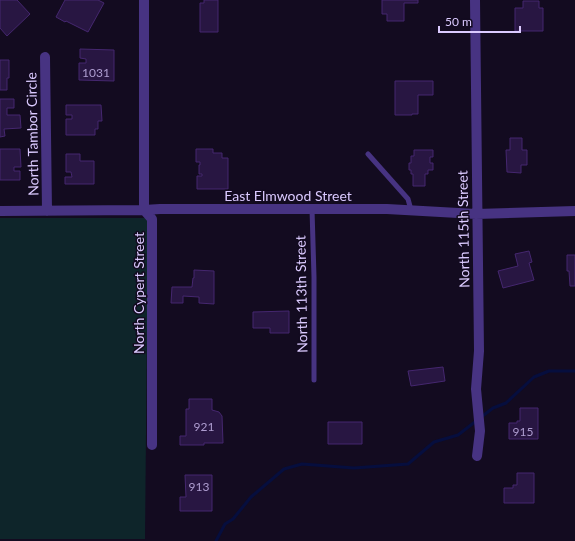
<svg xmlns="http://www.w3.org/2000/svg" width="575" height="541" viewBox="0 0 575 541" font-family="Lato,sans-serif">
<rect width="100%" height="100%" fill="#130b20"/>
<path fill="#0e252a" d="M0 218H148L145 539H0Z"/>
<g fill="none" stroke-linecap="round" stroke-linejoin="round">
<path stroke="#060e3e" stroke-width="3" d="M216 541 225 524 233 519 251 497 284 469 302 464 354 468 408 464 434 442 458 435 493 408 506 403 534 377 549 371H575"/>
</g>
<path fill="#281642" stroke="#45276f" d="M0 0H17L30 14 7 36 0 28Z
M65 0H98L104 3 88 32 66 21 65 22 56 17Z
M204 0H218V32H200V3H204Z
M382 0H418V3H404V21H387V14H382Z
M523 1H539V8H543V31H515V8H523Z
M80 49 114 50V81L79 80V63H86V59L80 58Z
M0 60H9V78H7V90H0Z
M395 81H433V95H418V114H412V115H395Z
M0 99H14V108H7V115H20L21 128 4 129 5 136 0 137Z
M66 105H101L102 121H98V129H95V135H66V119H72V115H66Z
M510 138H522V150H527V165H521V173L507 172 506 150H510Z
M0 149H20L21 167H14V171H20V180H0Z
M196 149H213V153H222V158H228V189H197V176H202V174H199V165H200V162H196Z
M414 150H433V157H430V163H433V170H428V174H425V186H413V174H411V170H409V163H411V156H414Z
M66 154H80V161H94V184H65V177H72L71 172H66Z
M529 251 532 262 529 263 534 280 503 288 498 271 518 266 515 254Z
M567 255H575V286H570L569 271H567Z
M194 270 214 271V304L199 303V297L183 296V303H171L172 287H192L193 278H194Z
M289 311V333H270V328H253V312Z
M443 367 445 381 411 386 408 371Z
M189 399H212V410L219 412 222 416 223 443H204V445H180V436H186V409H189Z
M520 408H538V439H509V423H517V421H520Z
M328 422H362V444H328Z
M517 473H534V503H504V488H513V485H517Z
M185 475H212V511H180V497H186Z"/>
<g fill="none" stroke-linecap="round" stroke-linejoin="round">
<path stroke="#473382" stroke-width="5" d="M368 154 408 199 411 210
M312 209 314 277V380"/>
<path stroke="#473382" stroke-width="10" d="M144 0V210L152 219V445
M475 0 479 351 476 389 480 431 477 456
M45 57 47 211
M0 211 144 210 160 209H387L476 214 575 211"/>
</g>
<g text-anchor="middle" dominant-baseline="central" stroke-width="3" stroke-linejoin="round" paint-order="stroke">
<g font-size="12" fill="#ae9dd0">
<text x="96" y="72">1031</text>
<text x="204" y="426">921</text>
<text x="523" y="431">915</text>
<text x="199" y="486">913</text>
</g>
<g font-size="14" fill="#dbcaff" stroke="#130b20">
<text transform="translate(32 134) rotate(-91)">North Tambor Circle</text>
<text x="288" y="195">East Elmwood Street</text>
<text transform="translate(463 229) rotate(-91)">North 115th Street</text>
<text transform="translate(138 293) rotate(-90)">North Cypert Street</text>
<text transform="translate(301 294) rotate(-91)">North 113th Street</text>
</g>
</g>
<path d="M439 26v6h81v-6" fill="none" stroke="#dbcaff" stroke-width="2"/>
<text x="445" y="26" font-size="12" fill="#dbcaff" stroke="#130b20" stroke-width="3" paint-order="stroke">50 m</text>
</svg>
